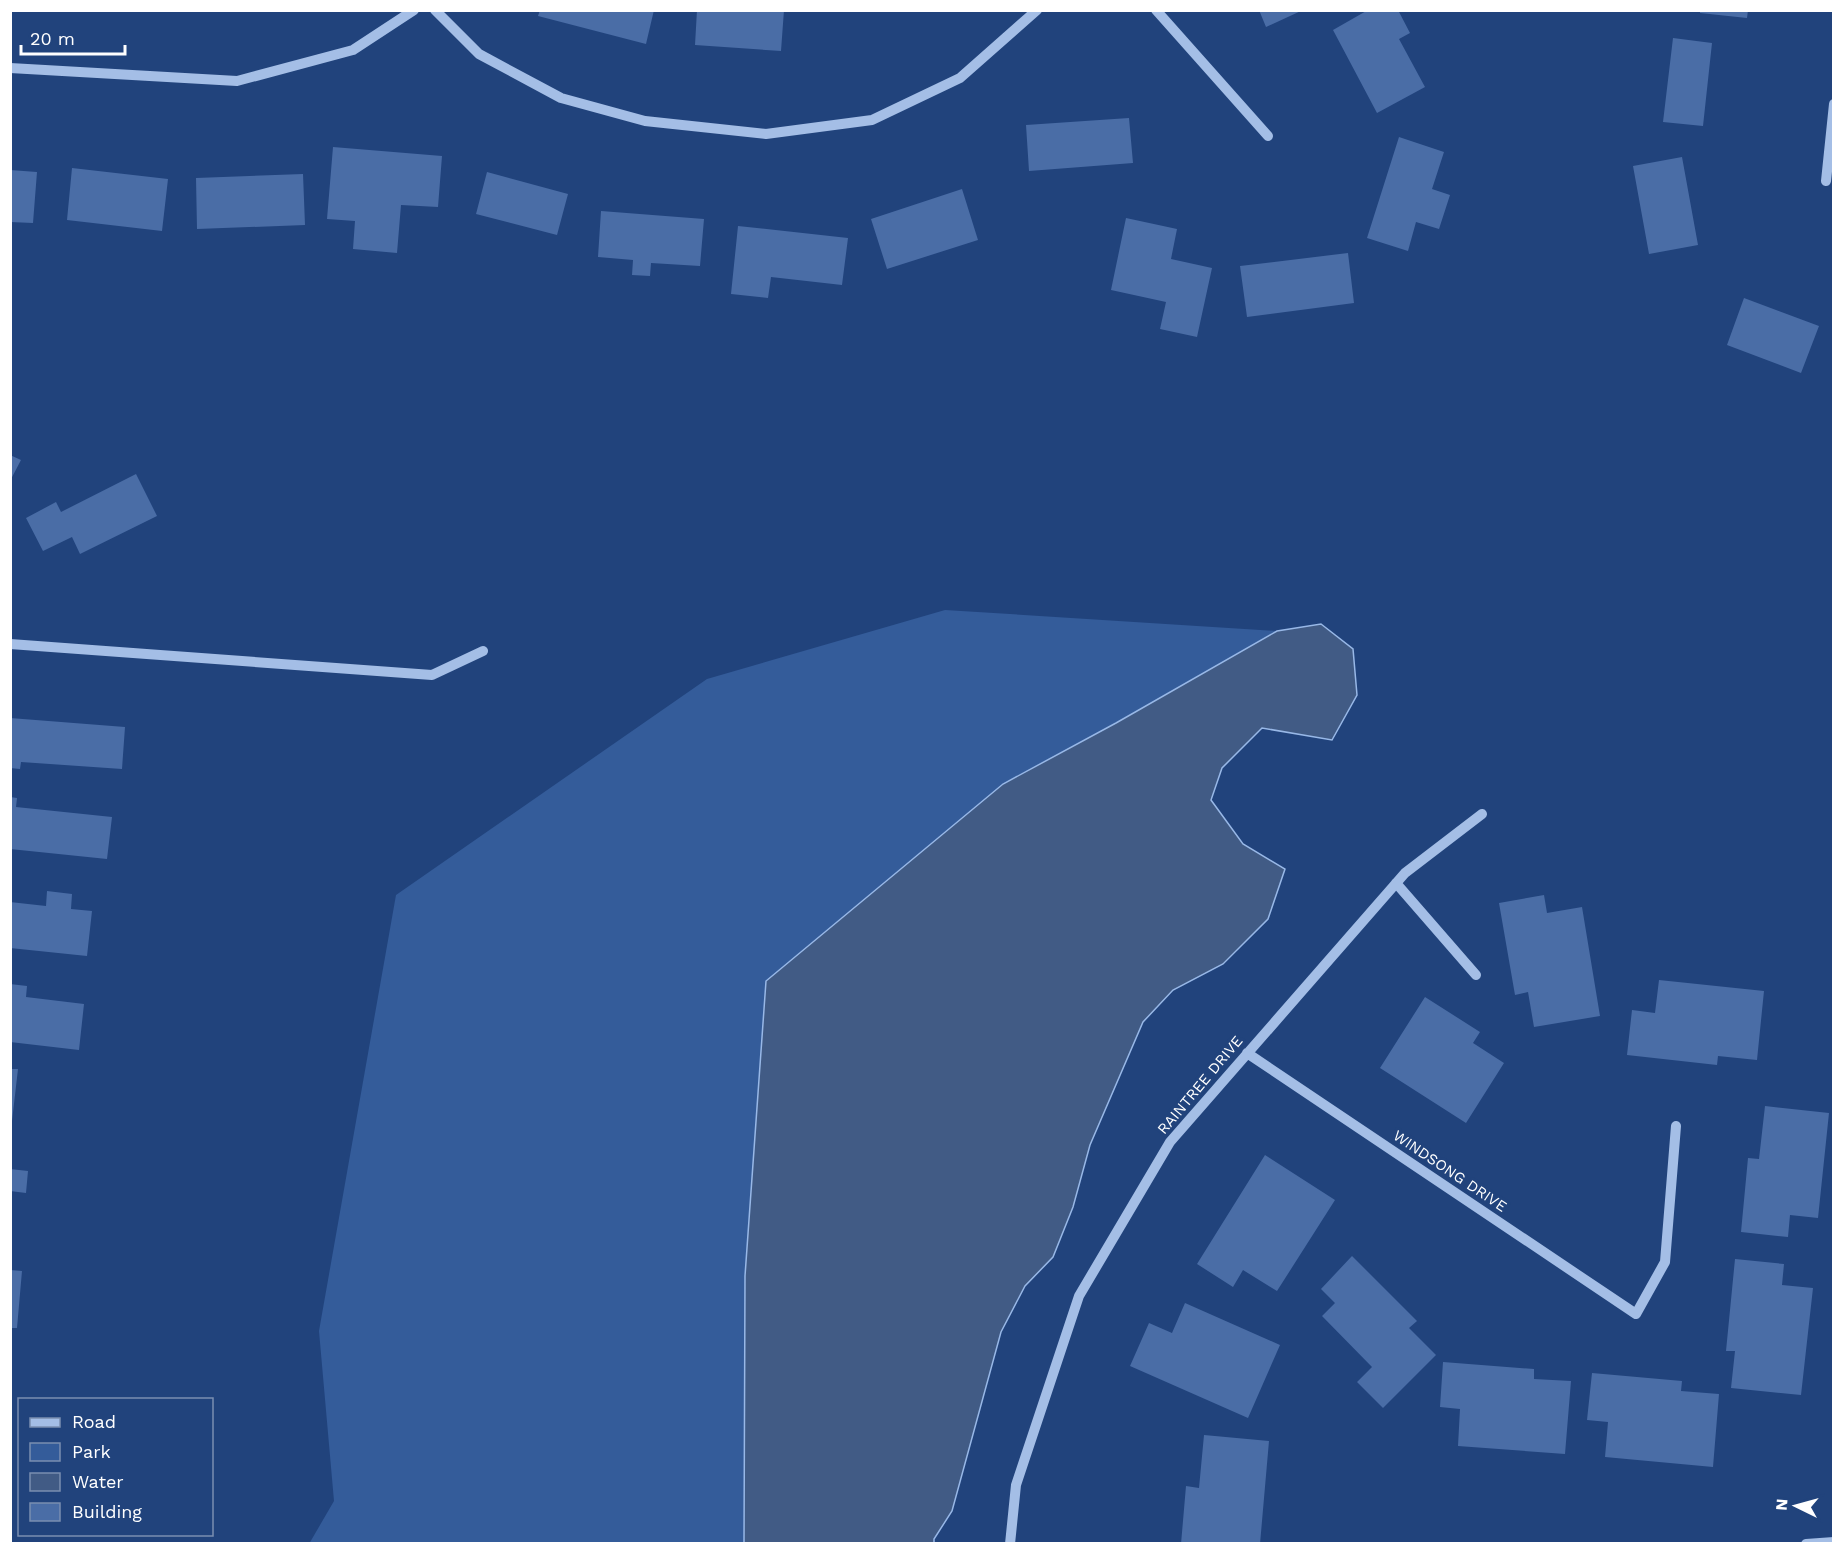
<svg xmlns="http://www.w3.org/2000/svg" width="1844" height="1554" viewBox="0 0 1844 1554" font-family="'Work Sans',sans-serif">
<rect width="100%" height="100%" fill="#21437c"/>
<path fill="#345c9a" d="M945 610 1277 631 1116 723 1003 784 745 1276 744 1543 309 1544 334 1501 319 1331 396 895 707 679Z"/>
<path fill="#415b85" stroke="#98b8e7" stroke-width="1.5" d="M1321 624 1353 649 1357 695 1332 740 1262 728 1222 768 1211 800 1243 844 1285 869 1268 919 1223 964 1173 990 1143 1022 1090 1145 1073 1207 1053 1257 1025 1286 1001 1332 952 1511 934 1539V1543H744L745 1276 766 981 1003 784 1116 723 1277 631Z"/>
<path fill="#4a6da6" d="M540 10H654L646 44 538 16Z
M697 10H784L781 51 695 45Z
M1259 10H1303L1266 27Z
M1368 10H1398L1410 33 1399 39 1425 87 1377 113 1333 30Z
M1700 10H1748L1747 18 1700 13Z
M1673 38 1712 43 1703 126 1663 122Z
M1129 118 1133 163 1029 171 1026 125Z
M1399 137 1444 152 1432 189 1450 195 1439 229 1416 222 1408 251 1367 238Z
M333 147 442 156 438 207 401 205 397 253 353 249 355 221 327 219Z
M1682 157 1698 245 1649 254 1633 166Z
M72 168 168 179 162 231 67 220Z
M10 170 37 172 33 223 10 222Z
M487 172 568 194 557 235 476 214Z
M303 174 305 225 197 229 196 178Z
M962 189 978 240 887 269 871 219Z
M601 211 704 219 700 266 651 263 650 276 632 275 633 260 598 257Z
M1126 218 1177 229 1171 259 1212 268 1197 337 1160 329 1166 302 1111 290Z
M738 226 848 238 842 285 771 277 768 298 731 294Z
M1348 253 1354 303 1247 317 1240 266Z
M1744 298 1819 326 1801 373 1727 345Z
M10 455 21 460 10 481Z
M136 474 157 516 80 554 72 537 43 551 26 518 56 502 61 512Z
M10 718 125 727 122 769 21 762 20 769 10 768Z
M10 797 17 798 16 807 112 817 107 859 10 849Z
M47 891 72 894 71 909 92 911 87 956 10 948V902L46 906Z
M1544 895 1547 913 1582 907 1600 1016 1534 1027 1528 992 1515 995 1499 903Z
M1659 980 1764 991 1757 1060 1718 1056 1717 1065 1627 1055 1632 1010 1655 1013Z
M10 984 27 986 26 997 84 1004 79 1050 10 1042Z
M1425 997 1480 1032 1473 1043 1504 1063 1466 1123 1380 1068Z
M10 1069H18L12 1121H10Z
M1765 1106 1829 1113 1818 1218 1790 1215 1788 1237 1741 1232 1748 1158 1759 1159Z
M1265 1155 1335 1200 1277 1291 1243 1270 1233 1287 1197 1264Z
M10 1169 28 1171 26 1193 10 1191Z
M1352 1256 1417 1321 1409 1328 1436 1355 1383 1408 1357 1382 1372 1367 1322 1316 1335 1303 1321 1289Z
M1735 1259 1784 1264 1782 1285 1813 1288 1801 1395 1731 1388 1735 1351H1726Z
M10 1270 22 1271 17 1328H10Z
M1185 1303 1280 1345 1248 1418 1130 1366 1149 1323 1172 1333Z
M1443 1362 1534 1369V1379L1571 1381 1565 1454 1458 1446 1460 1409 1440 1407Z
M1592 1373 1682 1381 1681 1391 1719 1394 1713 1467 1605 1457 1608 1422 1587 1420Z
M1204 1435 1269 1441 1260 1544H1181L1186 1486 1199 1488Z"/>
<g fill="none" stroke-linecap="round" stroke-linejoin="round">
<path stroke="#a4bee6" stroke-width="10" d="M435 10 479 54 561 98 645 121 766 134 872 120 960 78 1037 10
M1156 10 1268 136
M10 68 237 81 353 50 414 10
M1826 181 1834 104
M10 644 432 675 483 651
M1396 883 1476 975
M1247 1053 1636 1314 1665 1262 1676 1126
M1010 1544 1016 1485 1079 1296 1170 1142 1405 873 1482 814
M1806 1544 1834 1542"/>
</g>
<g text-anchor="middle" dominant-baseline="central" stroke-width="6" stroke-linejoin="round" paint-order="stroke">
<g font-size="15" fill="#fff" stroke="#21437c">
<text transform="translate(1200 1085) rotate(-50)">RAINTREE DRIVE</text>
<text transform="translate(1450 1171) rotate(34)">WINDSONG DRIVE</text>
</g>
</g>
<rect width="1844" height="1554" fill="none" stroke="#ffffff" stroke-width="24"/>
<rect x="18" y="1398" width="195" height="138" fill="#21437c" stroke="#7a8eb0" stroke-width="1.5"/>
<rect x="30" y="1418" width="30" height="9" fill="#a4bee6" stroke="#7a8eb0" stroke-width="1.5"/>
<text x="72" y="1428" font-size="18" fill="#ffffff">Road</text>
<rect x="30" y="1443" width="30" height="18" fill="#345c9a" stroke="#7a8eb0" stroke-width="1.5"/>
<text x="72" y="1458" font-size="18" fill="#ffffff">Park</text>
<rect x="30" y="1473" width="30" height="18" fill="#415b85" stroke="#7a8eb0" stroke-width="1.5"/>
<text x="72" y="1488" font-size="18" fill="#ffffff">Water</text>
<rect x="30" y="1503" width="30" height="18" fill="#4a6da6" stroke="#7a8eb0" stroke-width="1.5"/>
<text x="72" y="1518" font-size="18" fill="#ffffff">Building</text>
<g transform="translate(1796 1506) rotate(275)" stroke="#21437c" stroke-width="4.5" paint-order="stroke">
<path d="M0-4.5L10 22L0 15L-10 22Z" fill="#ffffff"/>
<text y="-9" font-size="16" font-weight="bold" text-anchor="middle" fill="#ffffff">N</text>
</g>
<path d="M21 45v9h104v-9" fill="none" stroke="#ffffff" stroke-width="3"/>
<text x="30" y="45" font-size="18" fill="#ffffff" stroke="#21437c" stroke-width="4.5" paint-order="stroke">20 m</text>
</svg>
